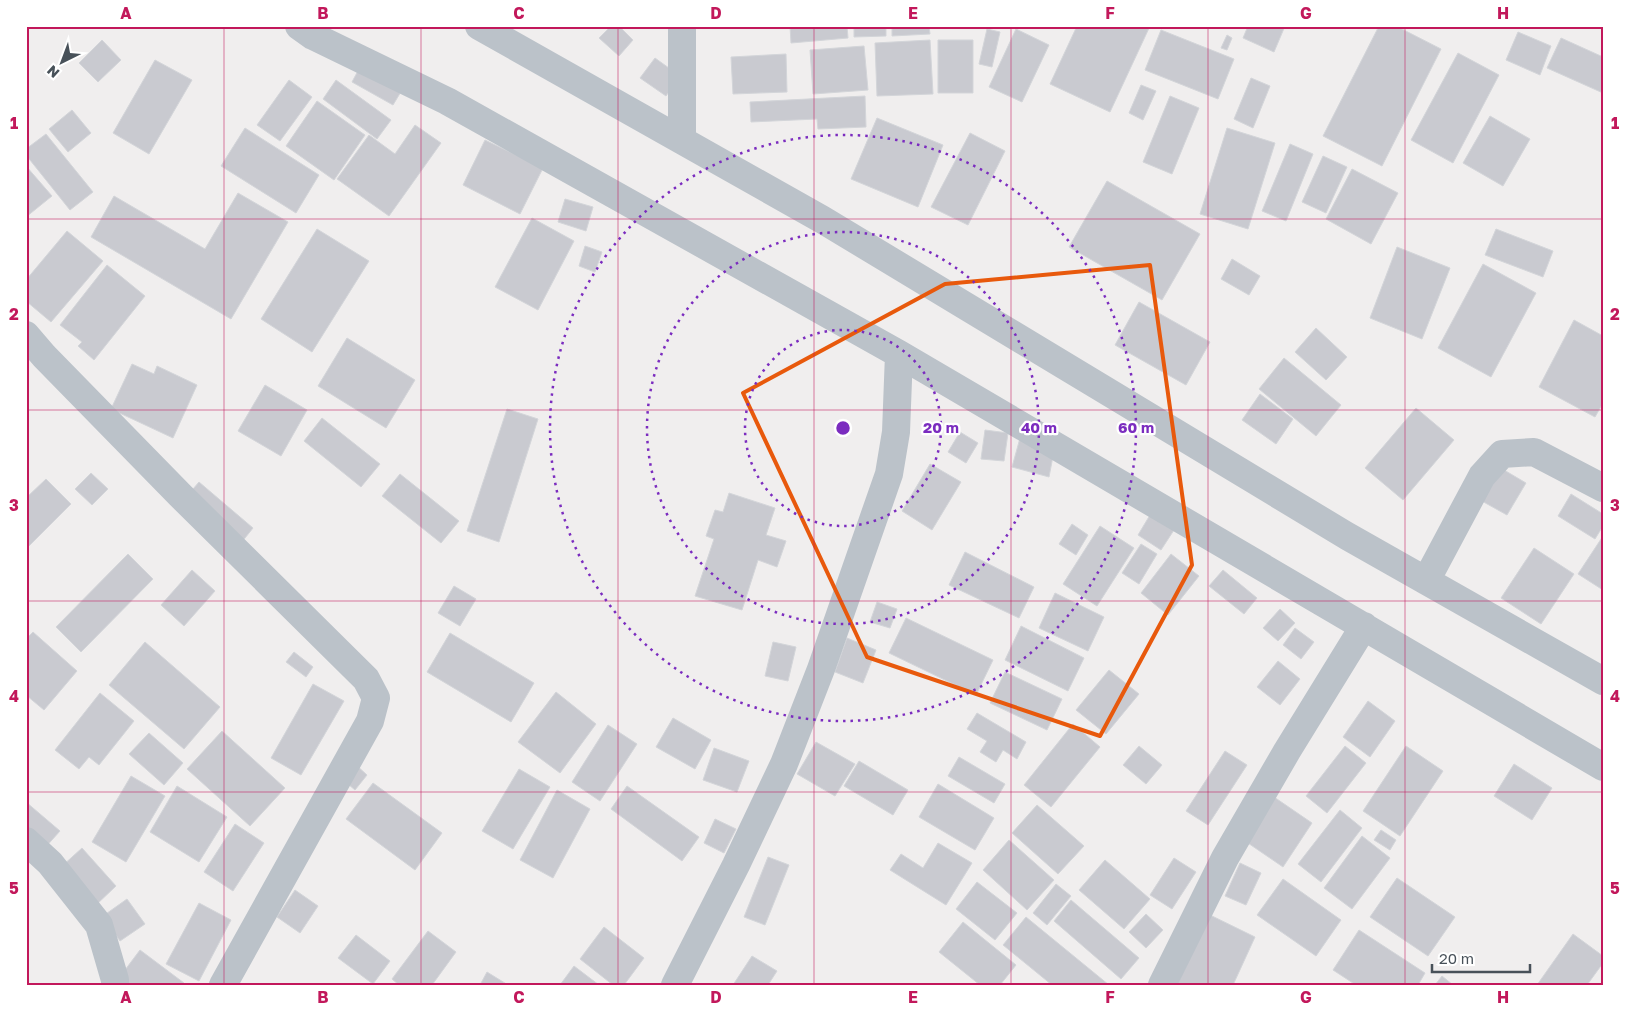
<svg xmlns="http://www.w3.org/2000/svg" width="1629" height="1011" viewBox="0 0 1629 1011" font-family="'Golos Text',sans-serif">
<rect width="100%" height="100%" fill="#f0eeee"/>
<path fill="#c9cad0" stroke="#d3d5d9" d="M611 26H619L633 40 619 56 599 38Z
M790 26H847L848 38 791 43Z
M854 26H886V36L854 37Z
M892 26H929L930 34 892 36Z
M1077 26H1150L1110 112 1050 84Z
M1248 26H1285L1274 52 1243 38Z
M1379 26H1396L1441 49 1382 166 1323 136Z
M987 29 1000 32 992 67 979 64Z
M1016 29 1049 45 1022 102 989 87Z
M1161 30 1234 59 1218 99 1145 70Z
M1518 32 1551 46 1540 75 1506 60Z
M1227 35 1232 38 1227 50 1221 48Z
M1561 38 1603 57V93L1547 68Z
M102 40 121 60 98 82 79 63Z
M930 40 933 94 877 96 875 43Z
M938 40H973V93H938Z
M864 46 868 90 813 94 810 50Z
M1458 53 1499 75 1453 163 1411 140Z
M786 54 787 92 733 94 731 57Z
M655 58 680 76 666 96 640 78Z
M155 60 192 80 149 154 113 133Z
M360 67 402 90 393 105 352 82Z
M1251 78 1270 86 1253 128 1234 119Z
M289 80 312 97 280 141 257 125Z
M336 80 391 120 377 139 323 99Z
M1141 85 1156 91 1143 120 1129 113Z
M865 96 866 127 818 129 817 119 751 122 750 102Z
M1170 96 1199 108 1172 174 1143 162Z
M317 101 365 135 334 180 286 146Z
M72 110 91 133 68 152 49 129Z
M1490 116 1530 139 1503 186 1463 163Z
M877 118 943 145 918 207 851 179Z
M415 125 441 143 389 216 337 179 369 135 395 154Z
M245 128 319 175 296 213 221 166Z
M1227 128 1275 143 1248 229 1200 214Z
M970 133 1005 151 968 225 931 207Z
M46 134 93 192 70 210 26 155V149Z
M485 140 543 168 520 214 463 185Z
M1290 144 1313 154 1286 221 1262 211Z
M1323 156 1347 167 1326 213 1302 202Z
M26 166 52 196 26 217Z
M1352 169 1398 193 1371 244 1326 219Z
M1107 181 1200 234 1162 300 1069 247Z
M238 193 288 222 231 319 91 237 114 196 205 249Z
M565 199 593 207 586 231 558 222Z
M532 218 574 241 538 310 495 287Z
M317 229 369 261 312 352 261 319Z
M1496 229 1553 251 1543 277 1485 255Z
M67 231 103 261 51 322 26 301V280Z
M585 246 602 252 595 272 579 266Z
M1397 247 1450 268 1422 339 1370 318Z
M1232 259 1260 276 1249 295 1221 279Z
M1483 264 1536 293 1491 377 1438 348Z
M107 265 145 296 94 360 78 346 82 342 60 325Z
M1139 302 1210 342 1186 385 1115 345Z
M1574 320 1603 336V403L1595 417 1539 387Z
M1316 328 1347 357 1326 380 1295 352Z
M347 338 415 380 386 428 318 386Z
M1284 358 1341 405 1316 436 1259 389Z
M132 364 154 374 157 366 197 385 173 438 111 409Z
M265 385 307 410 281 456 238 431Z
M1260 394 1293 419 1276 444 1242 420Z
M1416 408 1454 440 1403 500 1365 468Z
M507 409 538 419 499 542 467 531Z
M322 418 380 464 361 487 304 441Z
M985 430 1008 433 1004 461 981 459Z
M960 432 978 443 966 463 948 452Z
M1020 438 1054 451 1049 477 1012 467Z
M930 464 961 482 932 530 902 511Z
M1499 467 1526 483 1507 515 1480 500Z
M91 473 108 489 92 505 75 489Z
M400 474 459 521 441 543 382 496Z
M46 479 71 504 26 549V498Z
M199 482 253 528 241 543 187 496Z
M729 493 775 508 766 535 786 541 777 567 758 560 742 610 695 596 714 539 706 536 715 510 723 512Z
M1571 494 1603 514V526L1595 539 1558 516Z
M1150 515 1174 530 1161 550 1138 535Z
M1072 524 1088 535 1076 555 1059 544Z
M1100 526 1134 548 1097 606 1063 584Z
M1603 536V590L1578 574Z
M1141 544 1157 554 1139 584 1122 573Z
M1534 548 1574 574 1541 624 1501 598Z
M965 552 1034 587 1019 618 949 585Z
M128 554 153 579 81 652 56 627Z
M1171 554 1199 576 1168 615 1141 593Z
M192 570 215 591 184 626 161 605Z
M1223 570 1257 598 1244 614 1209 586Z
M454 586 476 599 460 626 438 613Z
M1055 593 1104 617 1088 651 1039 628Z
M877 602 897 609 890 628 870 622Z
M1280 609 1295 623 1278 641 1263 628Z
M906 618 993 660 976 695 889 653Z
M1021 626 1084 658 1068 691 1005 660Z
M1295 628 1314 642 1301 659 1283 645Z
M33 632 77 671 44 710 26 695V639Z
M450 633 534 683 511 722 427 672Z
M847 638 876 650 863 683 835 672Z
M145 642 220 707 184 749 109 685Z
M773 642 796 647 788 681 765 676Z
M294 652 313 667 306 677 286 662Z
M1278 661 1300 679 1280 705 1257 687Z
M1109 670 1139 694 1106 734 1076 710Z
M1005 672 1062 699 1047 730 990 703Z
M313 684 344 701 301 775 271 758Z
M556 692 596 724 560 773 518 742Z
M100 693 134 721 99 765 89 757 79 769 55 750Z
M1368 701 1395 721 1370 757 1343 737Z
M977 713 1026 742 1017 759 1003 750 996 762 980 752 987 741 967 729Z
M673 718 711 740 695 769 656 747Z
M1073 724 1100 747 1051 807 1024 785Z
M608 725 637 744 600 801 572 782Z
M222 731 285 788 250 826 187 769Z
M149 733 183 763 164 785 129 754Z
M816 742 855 764 835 796 797 774Z
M1139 746 1162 765 1146 784 1123 765Z
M1345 746 1366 763 1327 813 1306 796Z
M1406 746 1443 771 1400 836 1363 811Z
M714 748 749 761 737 792 703 780Z
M1225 751 1247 765 1208 825 1186 811Z
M959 757 1005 784 994 803 948 776Z
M859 761 908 790 893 815 844 786Z
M355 764 367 775 355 790 342 779Z
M1514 764 1552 788 1532 820 1494 796Z
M519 769 550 787 513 849 482 831Z
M131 776 165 796 126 862 92 842Z
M373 783 442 833 415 870 346 819Z
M938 784 994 818 975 850 919 817Z
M177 786 227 817 199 862 150 832Z
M627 786 699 837 682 861 611 809Z
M557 790 590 809 553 878 520 860Z
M1274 797 1312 823 1283 867 1245 841Z
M26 802 60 831 43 850 26 836Z
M1037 805 1084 846 1058 874 1012 833Z
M1340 810 1362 828 1321 882 1298 864Z
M715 819 736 829 724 853 704 843Z
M235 824 264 843 233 891 204 872Z
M1381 830 1396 840 1390 850 1374 840Z
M1362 836 1390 858 1352 909 1324 888Z
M1009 840 1054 880 1027 910 983 870Z
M938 843 972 863 946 905 890 870 901 854 923 868Z
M82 848 116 886 96 905 61 867Z
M768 857 789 865 765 925 744 917Z
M1174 858 1196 872 1172 909 1150 895Z
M1105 860 1150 899 1124 929 1079 890Z
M1240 863 1261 873 1246 905 1225 896Z
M1397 878 1455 917 1428 956 1370 917Z
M1283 879 1341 920 1316 956 1257 915Z
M977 882 1017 913 995 940 956 909Z
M1056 884 1071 896 1047 925 1033 913Z
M295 890 318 906 300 933 277 917Z
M127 899 145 924 120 941 103 916Z
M1071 900 1139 958 1121 979 1054 921Z
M199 903 231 920 199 981 166 964Z
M1146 914 1163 930 1146 948 1129 932Z
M1210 915 1255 937 1233 985H1177Z
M1026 917 1109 985H1052L1003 945Z
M963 922 1016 965 1000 985H980L939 952Z
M604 927 644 958 624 985H613L580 959Z
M1359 930 1425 973 1418 985H1356L1333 970Z
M428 931 456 952 432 985H399L392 979Z
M1573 934 1603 956V963L1587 985H1537Z
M356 935 390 961 373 984 338 958Z
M140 950 184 983 182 985H128L119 978Z
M752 956 777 971 768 985H733Z
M574 966 599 985H560Z
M487 972 508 985H480Z
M1442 976 1453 985H1435Z"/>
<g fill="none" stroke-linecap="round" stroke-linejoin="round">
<path stroke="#bbc2c9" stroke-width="28" d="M299 26 313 36 447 101 899 354 1603 767
M479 26 823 220 1347 536 1603 681
M682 26V140
M26 335 44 356 180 495 366 679 376 698 370 721 223 985
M1426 581 1482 476 1502 454 1534 452 1603 488
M26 841 50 863 99 925 115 980V985
M675 985 736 865 784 764 821 669 889 474 896 432 899 354
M1162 985 1225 858 1287 751 1364 626"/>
</g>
<path fill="none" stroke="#e8590c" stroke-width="4" stroke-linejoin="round" d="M1150 265 1192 565 1100 736 867 657 743 393 945 284Z"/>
<path fill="none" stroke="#c2185b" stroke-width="1" stroke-opacity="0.55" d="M224 26V985M421 26V985M618 26V985M814 26V985M1011 26V985M1208 26V985M1405 26V985M26 219H1603M26 410H1603M26 601H1603M26 792H1603"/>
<g fill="none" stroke="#7b2cbf" stroke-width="2.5" stroke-dasharray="2.5 5">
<circle cx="843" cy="428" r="98"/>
<circle cx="843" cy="428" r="196"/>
<circle cx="843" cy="428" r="293"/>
</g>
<circle cx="843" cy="428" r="8" fill="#7b2cbf" stroke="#fff" stroke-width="2.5"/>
<g font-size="15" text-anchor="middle" font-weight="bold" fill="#7b2cbf" stroke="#fff" stroke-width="4.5" stroke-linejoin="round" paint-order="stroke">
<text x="941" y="433">20 m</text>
<text x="1039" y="433">40 m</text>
<text x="1136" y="433">60 m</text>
</g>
<rect width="1629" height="1011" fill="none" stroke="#ffffff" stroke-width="55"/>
<g transform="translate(62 62) rotate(222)" stroke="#ffffff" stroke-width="4" paint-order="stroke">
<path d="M0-4L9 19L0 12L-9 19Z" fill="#485159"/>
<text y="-8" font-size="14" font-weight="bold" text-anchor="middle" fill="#485159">N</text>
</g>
<path d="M1432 964v8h98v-8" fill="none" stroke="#485159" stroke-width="2.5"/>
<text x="1439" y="964" font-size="15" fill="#485159" stroke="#ffffff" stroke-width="4" paint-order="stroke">20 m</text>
<rect x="28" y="28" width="1574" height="956" fill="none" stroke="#c2185b" stroke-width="2"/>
<g font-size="16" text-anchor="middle" font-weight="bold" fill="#c2185b">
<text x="126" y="19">A</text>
<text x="323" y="19">B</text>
<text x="519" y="19">C</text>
<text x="716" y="19">D</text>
<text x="913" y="19">E</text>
<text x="1110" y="19">F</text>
<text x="1306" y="19">G</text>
<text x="1503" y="19">H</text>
<text x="14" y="129">1</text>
<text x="1615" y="129">1</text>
<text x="14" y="320">2</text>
<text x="1615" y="320">2</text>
<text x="14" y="511">3</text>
<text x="1615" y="511">3</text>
<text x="14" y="702">4</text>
<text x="1615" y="702">4</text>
<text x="14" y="894">5</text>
<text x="1615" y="894">5</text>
<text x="126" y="1003">A</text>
<text x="323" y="1003">B</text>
<text x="519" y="1003">C</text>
<text x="716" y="1003">D</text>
<text x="913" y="1003">E</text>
<text x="1110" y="1003">F</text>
<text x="1306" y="1003">G</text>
<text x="1503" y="1003">H</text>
</g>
</svg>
